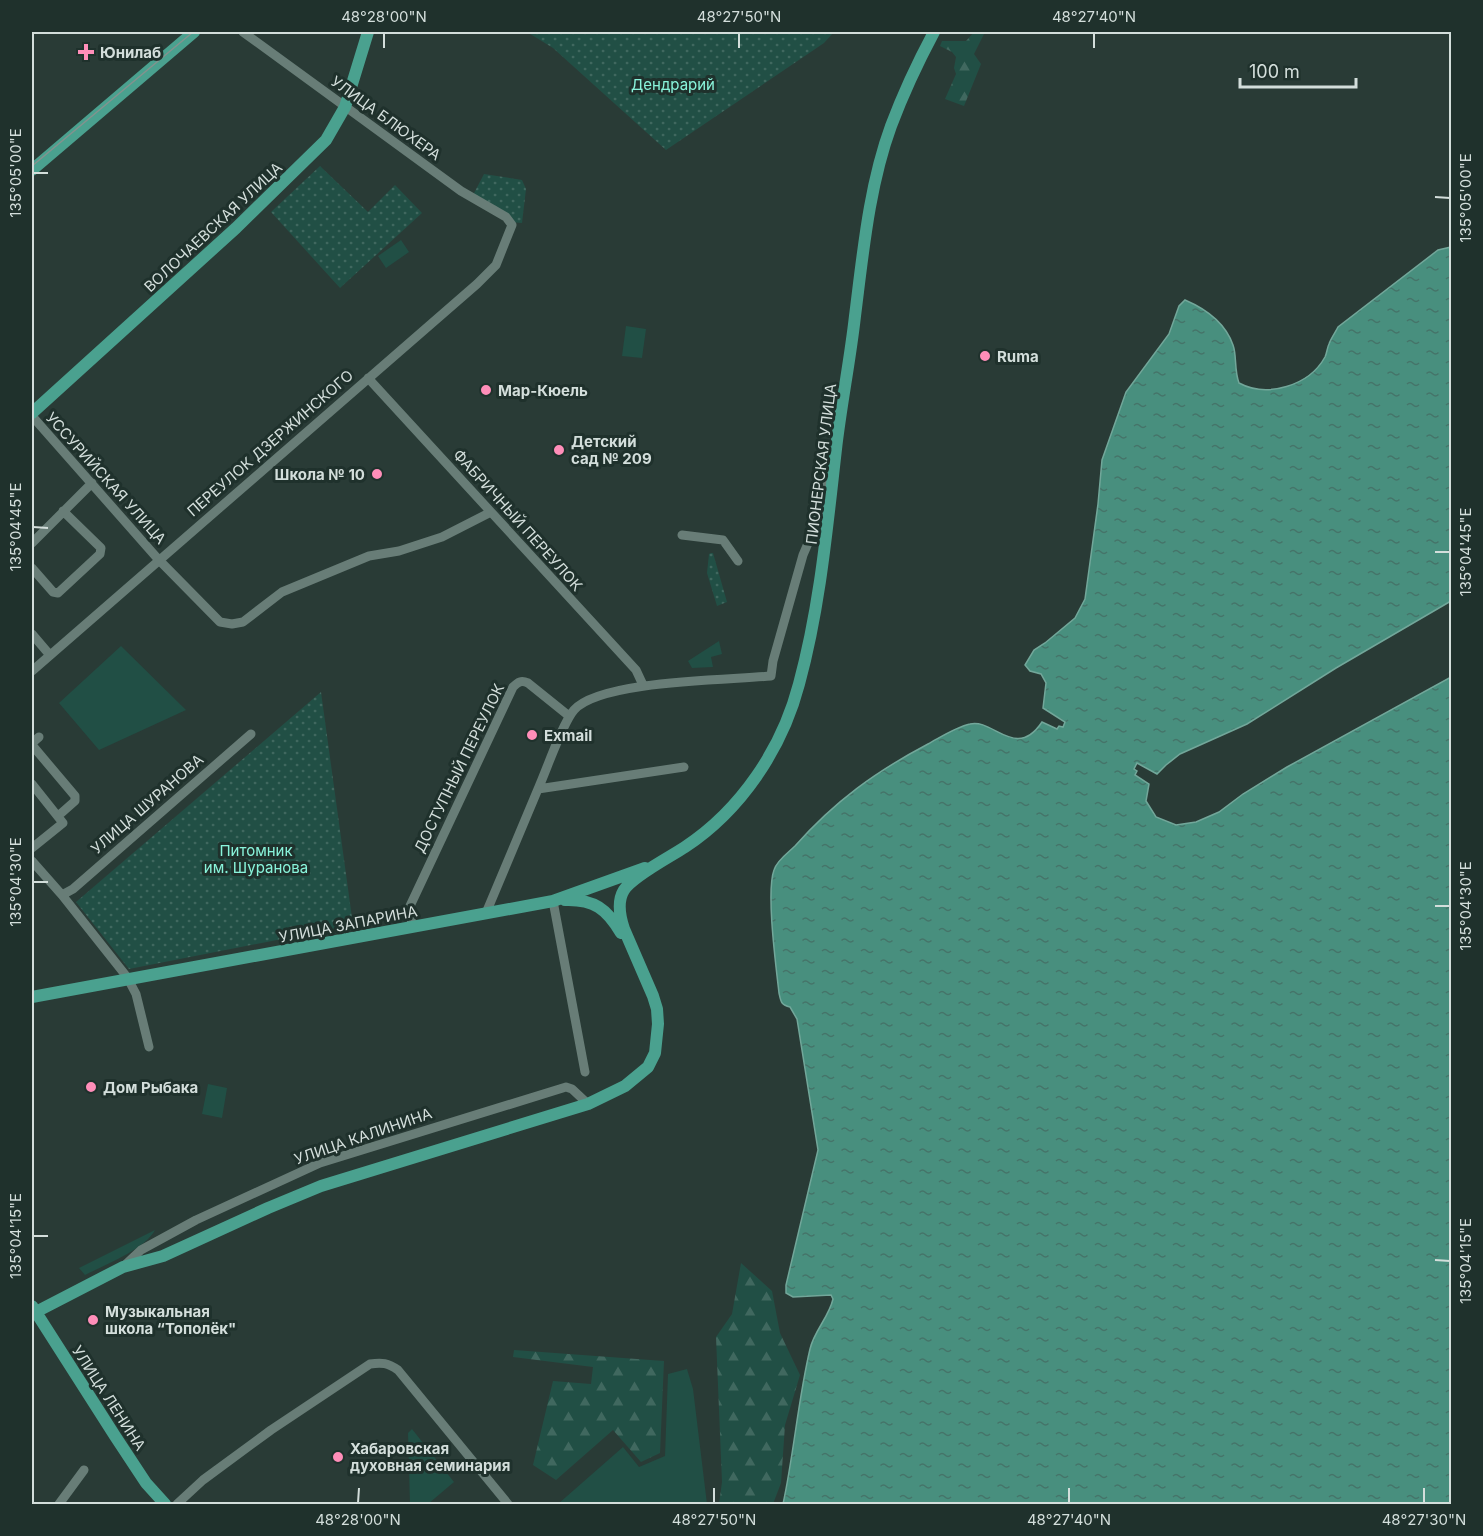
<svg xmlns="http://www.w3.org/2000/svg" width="1483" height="1536" viewBox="0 0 1483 1536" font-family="Inter,sans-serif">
<defs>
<pattern id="forest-firs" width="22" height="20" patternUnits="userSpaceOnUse" patternTransform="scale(1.5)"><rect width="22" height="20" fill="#214f45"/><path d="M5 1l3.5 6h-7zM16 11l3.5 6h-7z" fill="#40685f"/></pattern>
<pattern id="park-dots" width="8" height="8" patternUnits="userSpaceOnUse" patternTransform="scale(1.5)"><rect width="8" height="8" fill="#214f45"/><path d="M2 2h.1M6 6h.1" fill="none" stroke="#40685f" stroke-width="1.8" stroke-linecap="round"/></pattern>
<pattern id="water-ripples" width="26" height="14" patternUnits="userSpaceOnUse" patternTransform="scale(1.5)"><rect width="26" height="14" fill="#488f7e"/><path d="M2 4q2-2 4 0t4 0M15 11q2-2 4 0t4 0" fill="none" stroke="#457469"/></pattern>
</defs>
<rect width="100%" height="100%" fill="#293b36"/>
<path fill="#214f45" d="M401 240 409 252 386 268 378 256Z
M626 326 646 329 642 358 622 356Z
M719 641 722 654 711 657 713 667 692 668 688 661Z
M121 646 186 710 99 750 59 703Z
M208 1084 227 1088 222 1118 202 1114Z
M155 1230C145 1249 105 1265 85 1275L79 1268Z
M687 1369 693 1389 707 1504H558L623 1447 639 1467 665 1456 668 1374Z
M412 1429 454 1482 428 1504H410L408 1433Z"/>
<path fill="url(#forest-firs)" d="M974 32H985L974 54 981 64 964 106 945 99 956 74 954 68 956 57 952 52 940 46 942 41H966Z
M741 1263 772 1291 780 1333 800 1375 785 1425 781 1483 773 1504H719L722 1482 716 1337 732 1314Z
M514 1350 664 1361 660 1453 641 1462 613 1430 556 1480 533 1465 553 1381 591 1384 593 1367 513 1357Z"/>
<path fill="url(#park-dots)" d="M527 32H834L824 43 666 150 553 48Z
M320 166 368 212 395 185 422 213 340 288 271 212Z
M484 174 522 180 526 189 522 223 510 222 473 195Z
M711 553H713L727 602 717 606 707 573 709 554Z
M321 692 353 925 129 969 76 902Z"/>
<path fill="url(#water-ripples)" stroke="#72a79a" stroke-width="1.5" d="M1451 247V601L1336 668 1247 724 1180 754 1166 765 1157 774 1137 763 1134 769 1137 771 1135 775 1149 784 1146 801 1156 817 1176 825 1196 822 1219 812 1243 794 1287 767 1451 677V1504H783C794 1453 798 1400 810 1349 814 1331 829 1317 833 1299L831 1295 793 1297 786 1293V1285L818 1150 797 1019 790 1007C781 1005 781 1002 779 993 776 966 766 892 774 870 777 860 788 853 795 846 835 801 875 772 928 744 941 737 956 727 970 724 993 718 1016 761 1042 722L1057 729 1059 726 1063 727 1065 722 1043 708 1046 683 1041 674 1030 671 1025 665 1034 650 1045 643 1075 618 1085 599 1098 504 1102 460 1126 392 1169 334 1179 306 1185 300C1206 309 1225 322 1233 345 1237 356 1234 370 1239 383 1267 398 1309 386 1325 357 1327 353 1327 348 1329 344 1331 338 1335 333 1338 327L1438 250Z"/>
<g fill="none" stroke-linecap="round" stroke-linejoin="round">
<path stroke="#687d77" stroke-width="9" d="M368 378 636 670 643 685
M32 416 158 559 220 622 232 624 243 622 282 592 369 556 399 551 442 537 491 512
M682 535 723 540 738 561
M32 543 92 483
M32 568 53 592 58 593 100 554 101 548 63 511
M32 634 49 654
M32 671 477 284 496 265 512 225 506 217 461 191 243 32
M32 743 39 737
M32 745 75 796V801L58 816
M32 784 63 823 32 848
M538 789C547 769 562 724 574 710 600 680 730 680 771 676L773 661 803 555 815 527 829 476
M32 861 62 895 127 977 136 994 149 1047
M62 895 73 889 251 734
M553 901 585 1072
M486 913 538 789 684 767
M412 927 410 906 513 687C518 682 521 680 528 683L569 716
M125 1265 141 1250 196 1220 320 1163 566 1087 572 1089 588 1104
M59 1504 84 1470
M177 1504 203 1480 271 1430 370 1364C382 1362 388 1363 398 1370L508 1504"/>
<path stroke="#4aa18f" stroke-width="12" d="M32 170 194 32
M32 413 236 228 326 140 345 107 368 32
M565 900C594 899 607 909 621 933
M32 997 553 901 645 868
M32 1306 115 1436 146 1483 165 1504
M32 1314 123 1267 163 1256 268 1208 321 1186 588 1104 625 1086 648 1067 655 1053 658 1024 657 1009 653 996 624 929C620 917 617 901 624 890 633 876 670 857 685 847 741 810 782 749 799 684 820 607 827 528 836 449 841 405 850 361 855 316 863 253 869 186 891 126 903 94 918 62 934 32"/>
<path stroke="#84928e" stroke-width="1.5" d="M32 166 193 32"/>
</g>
<path fill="none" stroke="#d3dedb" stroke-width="2" d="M384 48V33M739 48V33M1094 48V33M33 173H48M1435 197 1450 198M33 527 48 528M1435 552H1450M33 882H48M1435 906H1450M33 1236H48M1435 1260 1450 1261M358 1503 359 1488M714 1503V1488M1069 1503V1488M1424 1503V1488"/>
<g fill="#ff8eb9" stroke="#1f312c" stroke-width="2">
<path d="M83 43h6v6h6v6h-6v6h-6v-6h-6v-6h6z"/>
<circle cx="985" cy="356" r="6"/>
<circle cx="486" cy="390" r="6"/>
<circle cx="559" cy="450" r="6"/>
<circle cx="377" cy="474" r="6"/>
<circle cx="532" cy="735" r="6"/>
<circle cx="91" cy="1087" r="6"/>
<circle cx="93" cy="1320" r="6"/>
<circle cx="338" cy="1457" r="6"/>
</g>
<g text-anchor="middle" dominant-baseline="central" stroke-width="6" stroke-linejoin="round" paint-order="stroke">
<g font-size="15" font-weight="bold" fill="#d3dedb" stroke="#1f312c" text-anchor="start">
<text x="100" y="52">Юнилаб</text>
<text x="997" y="356">Ruma</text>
<text x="498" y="390">Мар-Кюель</text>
<text x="571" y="441">Детский<tspan x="571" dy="17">сад № 209</tspan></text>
<text x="365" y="474" text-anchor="end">Школа № 10</text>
<text x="544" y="735">Exmail</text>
<text x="103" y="1087">Дом Рыбака</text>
<text x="105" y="1311">Музыкальная<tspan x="105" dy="17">школа “Тополёк"</tspan></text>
<text x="350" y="1448">Хабаровская<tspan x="350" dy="17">духовная семинария</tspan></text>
</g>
<g font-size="15" fill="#89f4db" stroke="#1f312c">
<text x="673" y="84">Дендрарий</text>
<text x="256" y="850">Питомник<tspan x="256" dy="17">им. Шуранова</tspan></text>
</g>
<g font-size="15" fill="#d3dedb" stroke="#1f312c">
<text transform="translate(386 118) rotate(36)">УЛИЦА БЛЮХЕРА</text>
<text transform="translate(213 227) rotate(-43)">ВОЛОЧАЕВСКАЯ УЛИЦА</text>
<text transform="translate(270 443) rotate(-41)">ПЕРЕУЛОК ДЗЕРЖИНСКОГО</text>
<text transform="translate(821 464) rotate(-83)">ПИОНЕРСКАЯ УЛИЦА</text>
<text transform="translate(106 478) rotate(48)">УССУРИЙСКАЯ УЛИЦА</text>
<text transform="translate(518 520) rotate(48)">ФАБРИЧНЫЙ ПЕРЕУЛОК</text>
<text transform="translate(459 768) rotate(-64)">ДОСТУПНЫЙ ПЕРЕУЛОК</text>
<text transform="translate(147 804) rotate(-41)">УЛИЦА ШУРАНОВА</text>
<text transform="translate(348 924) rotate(-11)">УЛИЦА ЗАПАРИНА</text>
<text transform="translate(363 1136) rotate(-19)">УЛИЦА КАЛИНИНА</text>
<text transform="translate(109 1398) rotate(57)">УЛИЦА ЛЕНИНА</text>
</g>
</g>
<rect width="1483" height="1536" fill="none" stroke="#1f312c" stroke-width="66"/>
<path d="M1240 78v9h116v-9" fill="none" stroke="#d3dedb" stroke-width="3"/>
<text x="1249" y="78" font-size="18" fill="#d3dedb" stroke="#1f312c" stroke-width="4.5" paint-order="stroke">100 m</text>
<rect x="33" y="33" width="1417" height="1470" fill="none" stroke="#d3dedb" stroke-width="2"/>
<g font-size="15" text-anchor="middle" fill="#d3dedb">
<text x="384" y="22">48°28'00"N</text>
<text x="739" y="22">48°27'50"N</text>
<text x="1094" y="22">48°27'40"N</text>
<text transform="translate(16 173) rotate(-90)" y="5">135°05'00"E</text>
<text transform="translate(1466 198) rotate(-90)" y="5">135°05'00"E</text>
<text transform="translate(16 527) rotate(-90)" y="5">135°04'45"E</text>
<text transform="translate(1466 552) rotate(-90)" y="5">135°04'45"E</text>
<text transform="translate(16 882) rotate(-90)" y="5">135°04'30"E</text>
<text transform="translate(1466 906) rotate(-90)" y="5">135°04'30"E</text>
<text transform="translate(16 1236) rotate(-90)" y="5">135°04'15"E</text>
<text transform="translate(1466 1261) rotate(-90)" y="5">135°04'15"E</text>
<text x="358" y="1525">48°28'00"N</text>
<text x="714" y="1525">48°27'50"N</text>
<text x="1069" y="1525">48°27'40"N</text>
<text x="1424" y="1525">48°27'30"N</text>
</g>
</svg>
